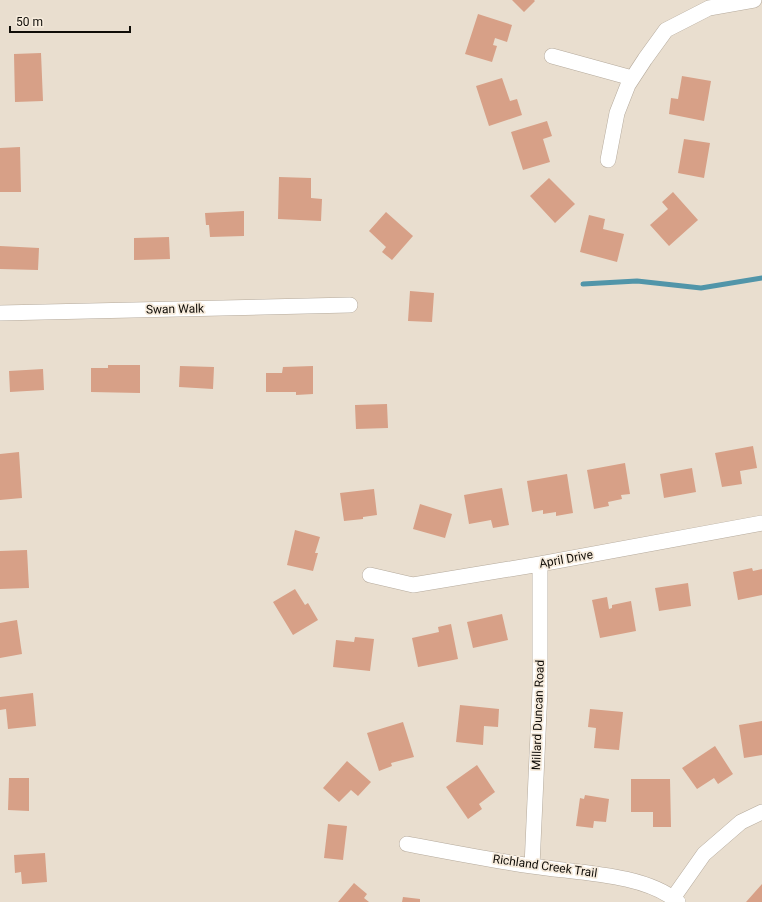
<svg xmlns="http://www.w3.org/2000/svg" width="762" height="902" viewBox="0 0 762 902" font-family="Roboto,sans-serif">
<rect width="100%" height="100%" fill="#e9decf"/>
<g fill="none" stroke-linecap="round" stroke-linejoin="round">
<path stroke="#5195a9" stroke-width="5" d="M583 284 637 281 701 288 762 278"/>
</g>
<path fill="#d7a087" d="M512 0H534L535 1 524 12Z
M478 14 512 25 507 42 495 38 493 45 497 46 492 62 465 54Z
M41 53 43 101 15 102 14 54Z
M682 76 711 81 704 121 669 114 671 98 678 99Z
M502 78 510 101 517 99 522 115 489 126 476 86Z
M547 121 552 136 543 139 550 162 523 170 511 132Z
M684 139 710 143 704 178 678 173Z
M20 147 21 192H0V148Z
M279 177 311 178V198L322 199 321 221 278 219Z
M549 178 575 204 555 223 530 196Z
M673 192 698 220 669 246 650 225 668 209 662 202Z
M244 211V236L210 237 209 225H206L205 213Z
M386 212 413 236 392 260 382 252 386 247 369 231Z
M589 215 605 219 603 229 624 234 617 262 580 252Z
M169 237 170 259 134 260V238Z
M0 246 39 248 38 270 0 269Z
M410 291 434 293 432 322 408 321Z
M108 365H140V393L91 392V368H108Z
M180 366 214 367 213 389 179 387Z
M313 366V394L296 395V392H266V373H282L283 367Z
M43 369 44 390 10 392 9 371Z
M387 404 388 428 356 429 355 405Z
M753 446 757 468 740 471 742 484 722 487 715 453Z
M19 452 22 498 0 500V454Z
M625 463 630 494 621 495 622 499 608 502 609 506 594 509 587 470Z
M692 468 696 492 664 498 660 474Z
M567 474 573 513 556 516V512L543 514V510L532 512 527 481Z
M502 488 509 525 493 528 491 520 469 524 464 495Z
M374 489 377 515 363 517V519L344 521 340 493Z
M420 504 452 514 445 538 413 529Z
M295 530 320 537 315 553H318L313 571 287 565Z
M27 550 29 588 0 589V551Z
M752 568 753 571 762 569V595L738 600 733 572Z
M688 583 691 606 659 611 655 588Z
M295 589 305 605 308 603 318 620 293 635 273 602Z
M607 597 609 609 612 608V605L631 601 636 631 600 638 592 600Z
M502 614 508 640 473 648 467 622Z
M17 620 22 654 0 658V623Z
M451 624 458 659 418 667 412 638 439 632 438 627Z
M355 637 374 639 370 671 333 667 336 640 354 642Z
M33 693 36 726 8 729 6 709 0 710V697Z
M460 705 499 709 498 727 484 726 483 745 456 742Z
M590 709 623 712 619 750 594 748 596 728 588 727Z
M762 721V755L744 758 739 725Z
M403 722 414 757 391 763 392 766 379 771 367 733Z
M715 746 733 774 718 784 714 778 697 789 682 768Z
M347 761 371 782 358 796 351 790 339 802 323 788Z
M477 765 495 792 479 804 482 809 468 819 446 787Z
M9 778H29V811L8 810Z
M631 779H670L671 827H653V812H631Z
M585 795 609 799 606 822 594 821 593 828 576 826 580 798 584 799Z
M328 824 347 826 343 860 324 858Z
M45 853 47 882 22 884 21 872 15 873 14 855Z
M354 883 367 894 364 898 369 902H338Z
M762 884V902H746Z
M403 897 420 899V902H402Z"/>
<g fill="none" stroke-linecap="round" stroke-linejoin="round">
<defs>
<path id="minor" d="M552 56 632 78
M608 160 617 113 628 85 645 59 666 30 709 8 754 0
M0 313 350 305
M370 575 413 585 540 564 762 523
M407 844C449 852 490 860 532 866 576 873 644 873 678 902
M532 866 540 689V564
M673 898 704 854 741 822 762 812"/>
</defs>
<use href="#minor" stroke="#b5aa9c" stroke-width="16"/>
<use href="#minor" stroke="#fff" stroke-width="15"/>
</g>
<g text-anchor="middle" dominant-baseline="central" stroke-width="3.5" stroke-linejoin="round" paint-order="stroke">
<g font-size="12" fill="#100d08" stroke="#f6ebdc">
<text transform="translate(175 309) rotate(-1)">Swan Walk</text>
<text transform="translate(566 559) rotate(-10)">April Drive</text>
<text transform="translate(538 715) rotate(-88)">Millard Duncan Road</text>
<text transform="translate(545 866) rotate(8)">Richland Creek Trail</text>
</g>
</g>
<path d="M10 26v6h120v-6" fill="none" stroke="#100d08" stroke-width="2"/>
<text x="16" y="26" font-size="12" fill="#100d08" stroke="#f6ebdc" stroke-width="3" paint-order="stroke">50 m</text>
</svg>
